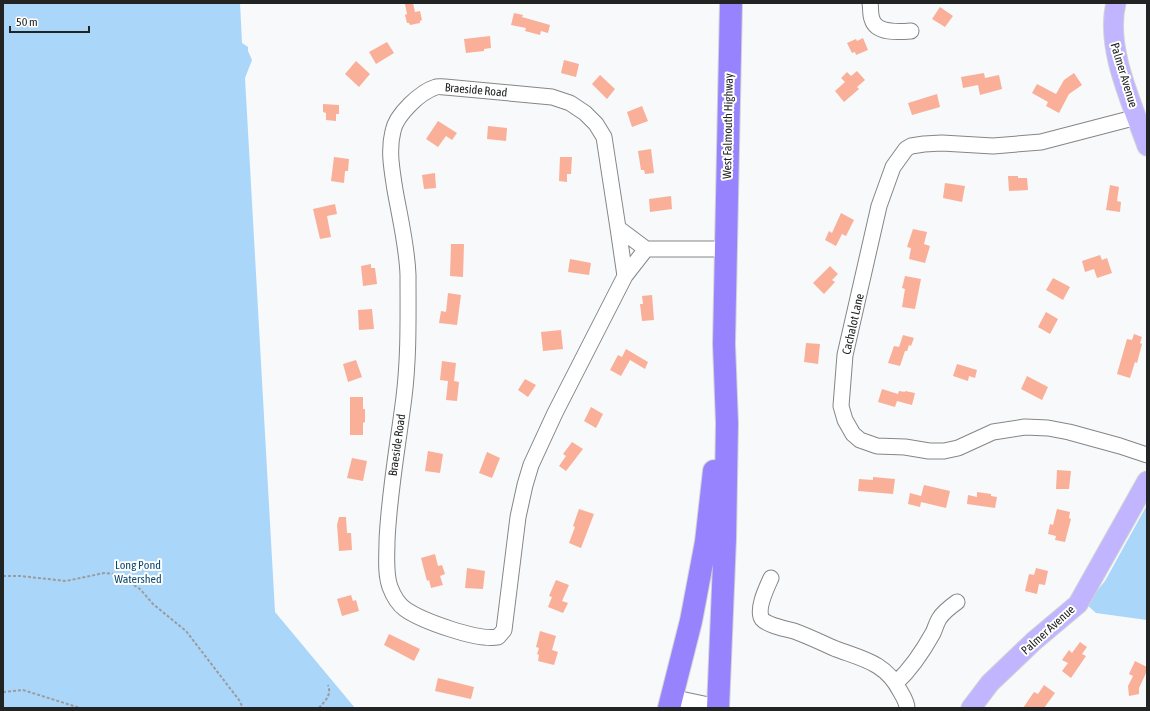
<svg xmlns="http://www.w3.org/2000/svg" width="1150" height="711" viewBox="0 0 1150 711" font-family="'Asap Condensed',sans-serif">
<rect width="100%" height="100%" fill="#f7f9fb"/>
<path fill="#aad6fa" d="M3 3H240L242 43 248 47V51L252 60 245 78 275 612 355 708H3Z
M1147 505V620L1096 613 1086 604 1105 581Z"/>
<path fill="#faaf99" d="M409 3H413L415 12 420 11 422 20 420 21V23L410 25 409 23H407L405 15 407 14 405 4Z
M940 7 953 16 945 27 932 19Z
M514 13 523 15 522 17 550 25 548 33 541 31 540 35 525 31 526 28 511 25Z
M490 36 491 48 484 49V51L466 53 464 39Z
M863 38 868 50 856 55 855 52 852 53 847 43 856 39 857 41Z
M387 42 394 53 376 64 369 52Z
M564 60 579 64 576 77 561 73Z
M356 61 370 74 359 87 345 74Z
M857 71 865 80 857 87 859 89 844 102 835 91 845 82 841 78 847 72 851 76Z
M984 73 985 78 999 75 1002 89 980 95 978 85 963 88 961 77Z
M1074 73 1082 85 1069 94 1059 113 1046 106 1048 102 1032 93 1037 84 1056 94 1064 80Z
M600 75 615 89 607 99 592 84Z
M937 94 940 107 912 115 908 103Z
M323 104 339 105V114H336V121L326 120V113L323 112Z
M642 106 648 121 632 127 627 112Z
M438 121 457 133 452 140 446 136 438 147 426 139Z
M488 126 507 128 506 141 487 139Z
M651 149 654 173 645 174 644 170H641L638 151Z
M334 157 349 159 348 171H345L344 183 331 181Z
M560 157H572L571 174H567V182L559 181Z
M435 173 436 188 424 189 422 175Z
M1008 176H1018V178H1027L1028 190 1009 191Z
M945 183 965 186 962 202 943 198Z
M1110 185 1119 187 1117 201 1121 202 1120 212 1106 210Z
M671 196 672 209 650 212 649 199Z
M335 204 337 214 327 216 331 237 320 239 313 209Z
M841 213 854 220 846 236 842 234 836 246 825 240 829 231 832 233Z
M913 229 927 232 924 244 930 246 925 263 909 259 911 248 907 247Z
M451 244H464L463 277 450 276Z
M1100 255 1102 260 1107 258 1112 273 1097 278 1094 269 1085 272 1082 261Z
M570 259 591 263 589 275 568 272Z
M371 264V268H375L377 284 363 286 361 266Z
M830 266 838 274 832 280 835 282 824 294 813 283Z
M905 276 921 279 915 309 902 307 905 289 902 288Z
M1053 278 1070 287 1063 300 1046 290Z
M448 293 461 295 457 325 439 323 441 311 446 312Z
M652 295 654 320 642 321 640 304H643L642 296Z
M372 309 374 329 359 330 358 310Z
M1046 312 1058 319 1050 334 1038 327Z
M561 330 563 349 543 351 541 332Z
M1134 334 1142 337 1140 343 1142 344 1137 363 1135 362 1130 378 1117 374 1127 339 1132 340Z
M903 335 914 338 911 346 909 345 907 351H905L900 366 888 363 894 346 899 347Z
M806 343 820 344 818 364 804 362Z
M626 349 648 362 645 369 630 360 621 376 610 370 618 355 622 357Z
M356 360 362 377 348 382 343 364Z
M442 361 456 363 454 381 459 382 457 401 446 400 448 381 440 380Z
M957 364 977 370 975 378 969 376 968 381 953 376Z
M1027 376 1048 387 1042 400 1021 389Z
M525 379 536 385 528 397 518 390Z
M882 389 898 394 899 391 905 392V391L915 393 912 405 897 401 895 407 878 402Z
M350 397H363V409H365V422L363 423V435H350Z
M591 407 603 414 596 428 584 421Z
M572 442 583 449 566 471 559 466 566 456 563 454Z
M428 451 443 454 440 473 425 471Z
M487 452 500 458 492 478 479 473Z
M352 458 367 461 363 481 347 478Z
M1057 470 1071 471 1069 489H1056Z
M873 477 895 479 893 494 858 491 859 479 873 480Z
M924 485 950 491 946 508 921 502 920 507 908 504 910 493 921 496Z
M977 492 991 494V496L997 497 995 508 967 504 968 495 977 497Z
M579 509 594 514 581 548 569 543 575 527 573 526Z
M1057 509 1070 512 1069 518 1071 519 1065 542 1055 540 1056 536 1048 534 1050 524 1053 525Z
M339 517H346L347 533H351L352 550 339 551 337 525Z
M435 554 438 566 442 565 445 574 440 576 443 585 431 588 429 580 427 581 421 558Z
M467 568 485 571 483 589 465 588Z
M1036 568 1048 571 1045 585 1039 584 1037 594 1025 591 1029 574 1034 575Z
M556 580 569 585 562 601 568 603 563 613 548 607 552 597 549 596Z
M351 595 353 601 356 600 359 611 342 616 337 599Z
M540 631 556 636 552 650 558 652 554 665 538 661 539 655 537 654 539 648 536 647Z
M389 634 420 649 414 661 384 645Z
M1080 642 1087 647 1082 654 1086 656 1071 678 1062 671 1068 663 1062 660 1069 650 1072 653Z
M1135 661 1147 667V671L1139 688V694L1129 696 1128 686 1133 676 1129 674Z
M438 678 474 687 471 699 435 691Z
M1044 685 1055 693 1044 708H1023L1034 692 1038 694Z"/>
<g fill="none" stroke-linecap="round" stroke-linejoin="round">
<defs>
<path id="minor" d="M870 3C871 8 870 14 872 19 876 34 899 32 911 31
M1137 117 1041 142 993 146 942 143 924 144 911 146 906 149 893 167 879 206 845 355 841 406 845 420 853 434 860 440 877 446 905 447 929 451H944L958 448 993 432 1025 427 1048 428 1069 432 1120 446 1147 455
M618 228 625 276 555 413 531 465 525 485 518 517 504 630 498 637C478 641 422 621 405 609 398 604 393 595 390 587 385 573 387 556 387 541 389 493 398 445 404 397 409 356 408 316 408 275 407 246 400 218 395 190 392 170 388 151 393 131 396 115 420 92 436 87 438 86 442 87 445 87L552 97 570 103 585 113 596 124 604 137 618 228 646 249H726
M625 276 646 249
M771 578C767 587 756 609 762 619 767 625 786 629 794 631 808 636 822 643 836 649 863 659 886 663 900 691 903 696 907 702 907 708
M896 683C911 669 923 651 933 633 935 629 936 624 939 619 943 612 950 607 957 602
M671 697 718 707"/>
<path id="major" d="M1116 3C1105 48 1132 103 1147 146
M971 708 990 683 1034 641 1078 604 1147 481"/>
<path id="highway" d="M669 708 691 621 706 542 714 471
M718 708 725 539 727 423 724 344 731 3"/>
</defs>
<use href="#minor" stroke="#848687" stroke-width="17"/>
<use href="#major" stroke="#d3d3d3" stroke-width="21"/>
<use href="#highway" stroke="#d3d3d3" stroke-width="24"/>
<path stroke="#9a9c9d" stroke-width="2" stroke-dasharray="3 2" stroke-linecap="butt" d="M3 576H20L66 581 104 573 114 574 129 582 140 589 153 604 186 631 239 700 243 708
M3 692 23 690 80 708
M319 708C325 701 332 695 328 685"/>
<use href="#minor" stroke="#fff" stroke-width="15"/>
<use href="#major" stroke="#c1b5ff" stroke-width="19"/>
<use href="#highway" stroke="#9883ff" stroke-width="22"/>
</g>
<g text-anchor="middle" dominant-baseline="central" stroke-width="4" stroke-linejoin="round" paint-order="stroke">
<g font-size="12" fill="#222323" stroke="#fff">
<text transform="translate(1124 75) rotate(73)">Palmer Avenue</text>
<text transform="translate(476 90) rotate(5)">Braeside Road</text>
<text transform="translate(728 126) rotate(-89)">West Falmouth Highway</text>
<text transform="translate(853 324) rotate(-77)">Cachalot Lane</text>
<text transform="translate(397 445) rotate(-82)">Braeside Road</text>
<text transform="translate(1048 630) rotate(-42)">Palmer Avenue</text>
</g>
<g font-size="12" fill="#0a486f" stroke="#fff">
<text x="138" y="565">Long Pond<tspan x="138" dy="14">Watershed</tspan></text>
</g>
</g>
<rect width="1150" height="711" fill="none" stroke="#222323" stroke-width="8"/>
<path d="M10 26v6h79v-6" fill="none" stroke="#222323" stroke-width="2"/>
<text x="16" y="26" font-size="12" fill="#222323" stroke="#ffffff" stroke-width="3" paint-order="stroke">50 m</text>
</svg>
